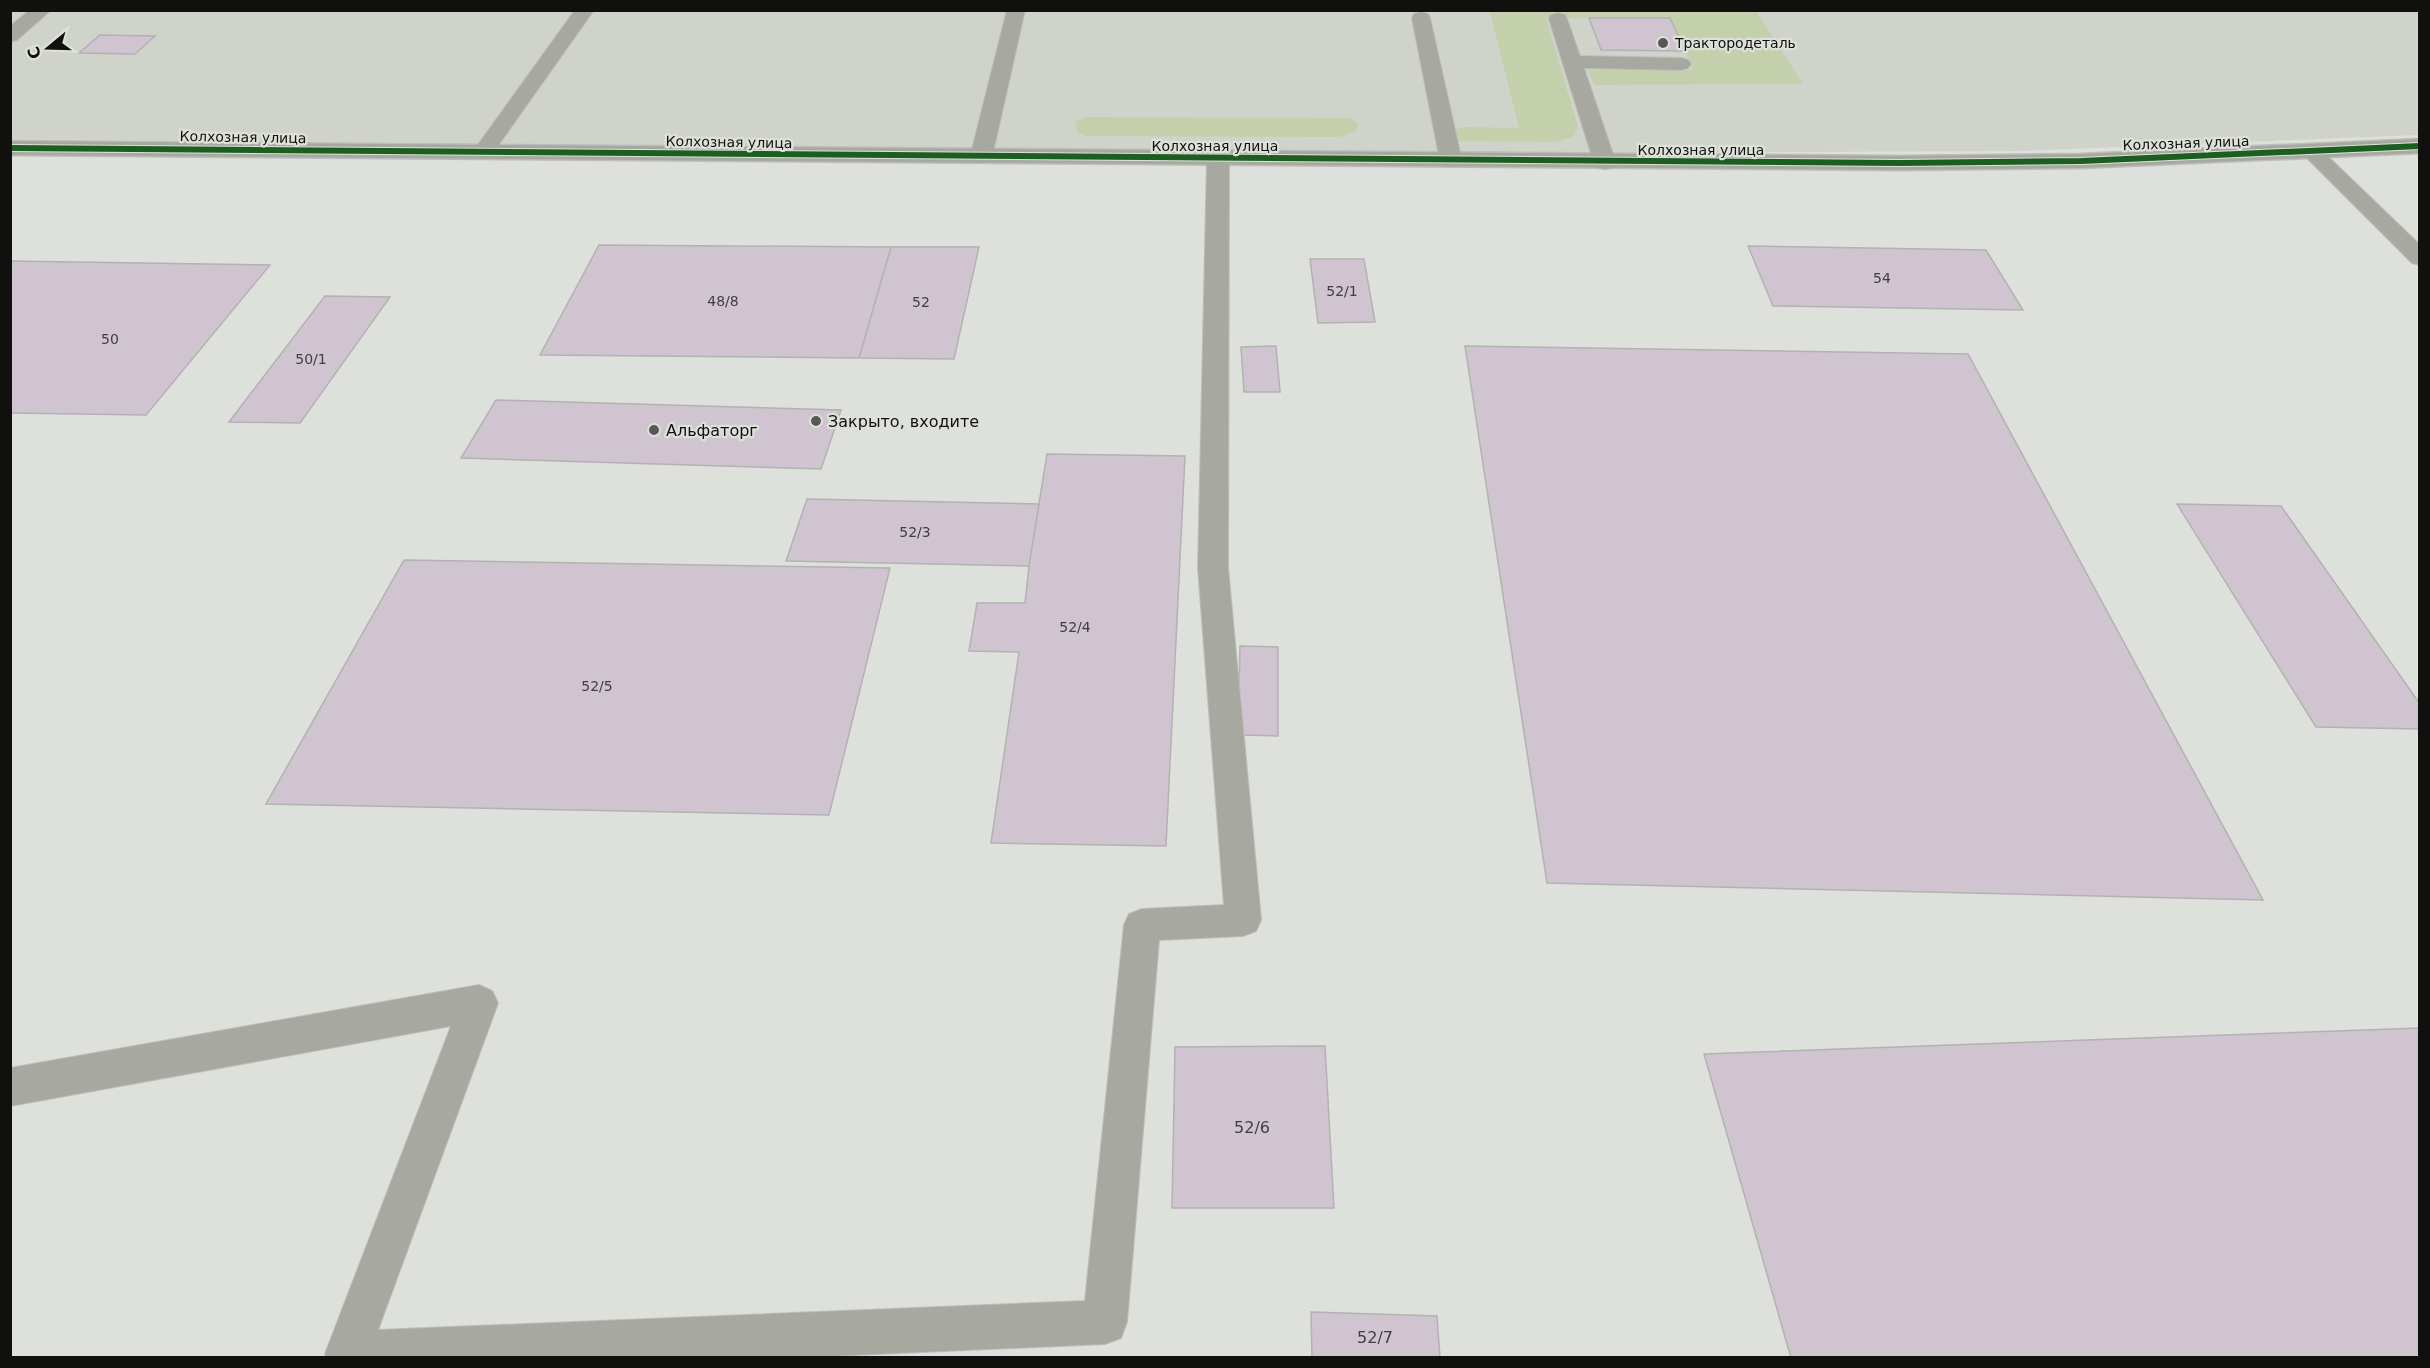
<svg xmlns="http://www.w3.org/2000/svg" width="2430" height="1368" viewBox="0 0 2430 1368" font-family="'DejaVu Sans',sans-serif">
<rect width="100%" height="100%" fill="#dee0db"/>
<path fill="#cfd3c9" d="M11 11H2419V135L2019 151 1550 153 11 139Z"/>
<path fill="#c4d0ac" d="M1490 11H1756L1803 84 1594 85 1588 70H1693L1670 19 1546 18 1578 127 1574 136 1556 142 1459 141 1455 138 1454 130 1463 127 1519 128Z
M1087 117 1352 118 1358 124 1356 131 1339 137 1086 136 1078 132 1075 126 1076 121Z"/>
<path fill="#cfc4d0" stroke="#b2b2b1" stroke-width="1.5" d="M1589 18H1670L1685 51 1601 50Z
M100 35 155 36 135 54 79 53Z
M599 245 891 247 859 358 540 355Z
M1748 246 1986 250 2023 310 1773 306Z
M891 247H979L954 359 859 358Z
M1310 259H1364L1375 322 1318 323Z
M10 261 270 265 146 415 10 413Z
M325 296 390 297 300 423 229 422Z
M1276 346 1280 392H1244L1241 347Z
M1465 346 1968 354 2263 900 1547 883Z
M496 400 841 410 821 469 461 458Z
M1047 454 1185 456 1166 846 991 843 1019 652 969 651 977 603H1025L1029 566Z
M807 499 1039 504 1029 566 786 561Z
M2177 504 2281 506 2420 704V729L2316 727Z
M404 560 890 568 829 815 266 804Z
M1240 646 1278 647V736L1238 735Z
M2420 1028V1358H1791L1704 1054Z
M1325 1046 1334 1208H1172L1175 1047Z
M1311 1312 1437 1316 1440 1358H1312Z"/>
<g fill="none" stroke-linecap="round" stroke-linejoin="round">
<defs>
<path id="lane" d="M30 10H51L17 40 10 42V26Z
M575 10H594L490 157 483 159 476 157 472 153Z
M1007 10H1025L992 157 989 162 981 163 973 162 970 157Z
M1421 12 1428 14 1430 18 1462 161 1459 166 1451 167 1443 166 1440 161 1412 18 1414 14Z
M1558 13 1565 15 1567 19 1580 56 1681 58 1688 60 1691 64 1688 68 1681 70 1584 68 1616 163 1613 168 1605 169 1597 168 1594 163 1549 19 1551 15Z
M2311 145 2318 147 2420 245V265L2412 263 2300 151 2304 147Z
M1218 153 1226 154 1229 159 1228 568 1261 920 1256 931 1243 936 1159 940 1127 1322 1121 1338 1105 1344 787 1358H326L325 1354 451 1026 10 1106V1068L479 985 492 991 498 1003 378 1330 1085 1301 1124 925 1129 914 1142 909 1224 905 1198 568 1207 159 1210 154Z"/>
<path id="secondary" d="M2420 139V153L2081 168 1899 170 10 155V141L1899 156 2081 154Z"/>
</defs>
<use href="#lane" stroke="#bdbebb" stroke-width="2"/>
<use href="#secondary" stroke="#bdbebb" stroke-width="3"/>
<use href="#lane" fill="#a7a9a0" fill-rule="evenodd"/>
<use href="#secondary" fill="#a5a99f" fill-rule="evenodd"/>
<defs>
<path id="cycleway" d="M10 148 1899 163 2081 161 2420 146"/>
</defs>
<use href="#cycleway" stroke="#dee1da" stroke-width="8"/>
<use href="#cycleway" stroke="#1b5e20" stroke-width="6"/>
</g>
<g fill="#585956" stroke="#dee1da" stroke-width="2">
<circle cx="1663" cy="43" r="6"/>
<circle cx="816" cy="421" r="6"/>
<circle cx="654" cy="430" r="6"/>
</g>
<g text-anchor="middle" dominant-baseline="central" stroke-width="4.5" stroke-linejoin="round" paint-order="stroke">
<g font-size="14" fill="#10110e" stroke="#dee1da" text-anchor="start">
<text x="1675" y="43">Трактородеталь</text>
</g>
<g font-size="14" fill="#10110e" stroke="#dee1da">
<text transform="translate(243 137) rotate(1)">Колхозная улица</text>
<text transform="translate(729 142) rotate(1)">Колхозная улица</text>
<text transform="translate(2186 143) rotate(-2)">Колхозная улица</text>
<text x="1215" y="146">Колхозная улица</text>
<text x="1701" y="150">Колхозная улица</text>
</g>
<g font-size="14" fill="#403e3e">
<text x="1882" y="278">54</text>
<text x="1342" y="291">52/1</text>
<text x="723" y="301">48/8</text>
<text x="921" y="302">52</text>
<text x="110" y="339">50</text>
<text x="311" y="359">50/1</text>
<text x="915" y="532">52/3</text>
<text x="1075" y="627">52/4</text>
<text x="597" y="686">52/5</text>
</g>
<g font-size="16" fill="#10110e" stroke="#dee1da" text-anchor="start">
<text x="828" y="421">Закрыто, входите</text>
<text x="666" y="430">Альфаторг</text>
</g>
<g font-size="16" fill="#403e3e">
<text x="1252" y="1127">52/6</text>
<text x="1375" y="1337">52/7</text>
</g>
</g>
<rect width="2430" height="1368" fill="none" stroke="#10110e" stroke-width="24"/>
<g transform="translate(48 48) rotate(251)" stroke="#dee1da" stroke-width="4.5" paint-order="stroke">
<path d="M0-4.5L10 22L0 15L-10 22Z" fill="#10110e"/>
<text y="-9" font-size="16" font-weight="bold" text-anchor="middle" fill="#10110e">С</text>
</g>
</svg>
